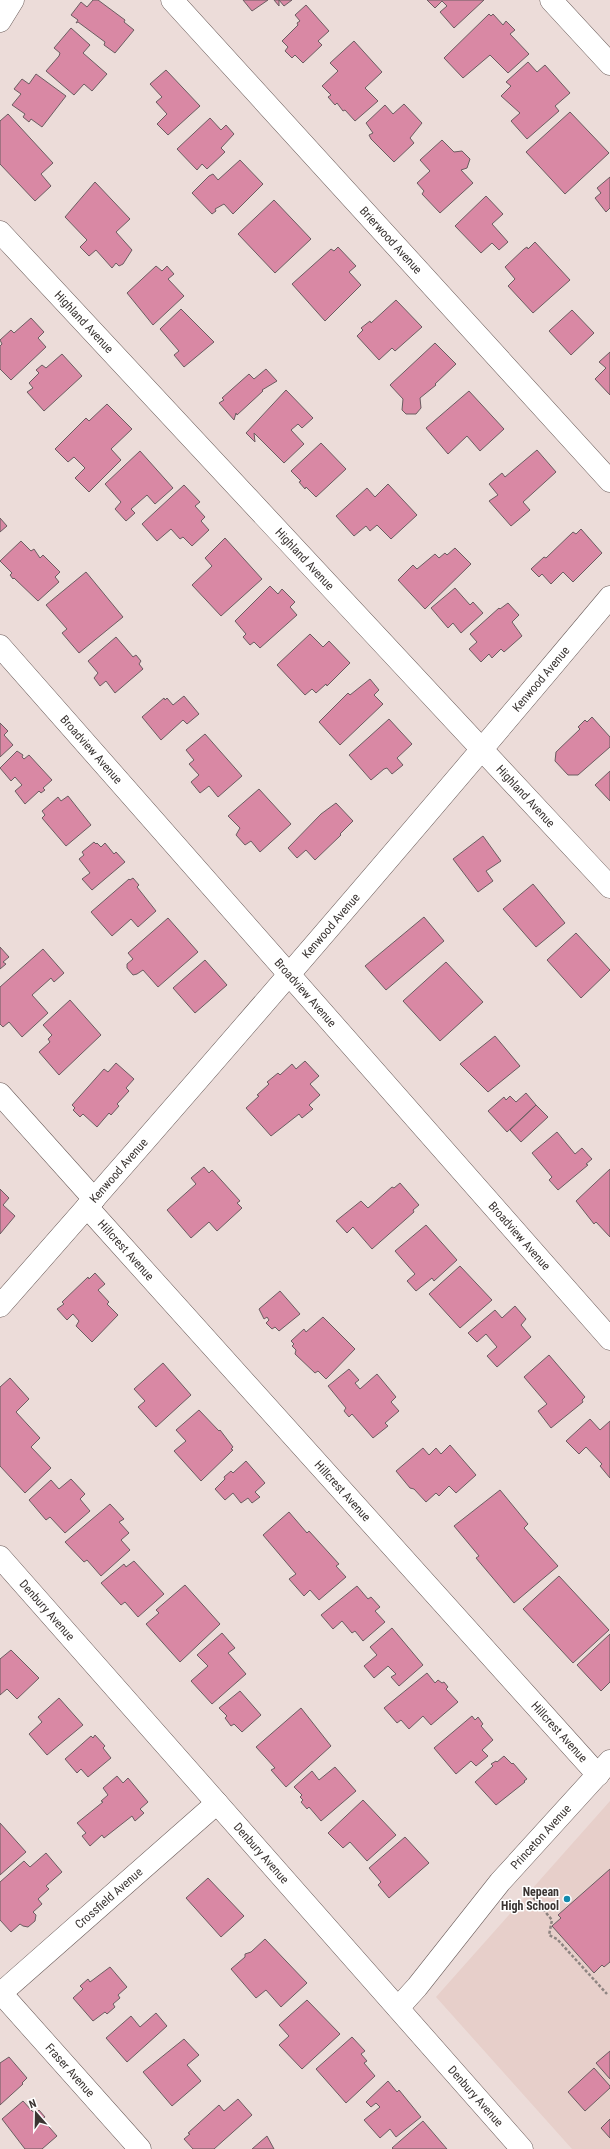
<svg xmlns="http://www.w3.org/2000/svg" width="610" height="2149" viewBox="0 0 610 2149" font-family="'Roboto Condensed',sans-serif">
<rect width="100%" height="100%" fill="#ecdcd9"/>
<path fill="#e7cfca" d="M610 1801V2149H572L436 1997Z"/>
<path fill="#d988a4" stroke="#6b5d61" d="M93 0H98L125 20 124 22 134 30 115 53 104 45 105 42 78 22 76 23 78 20 71 15 81 2 87 7Z
M243 0H268L252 11Z
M274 0H292L284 6 279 0V6Z
M427 0H484L454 28 440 12 447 6 442 1 435 8Z
M306 5 329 31 318 41 322 45 303 63 295 55 292 58 285 51 288 47 282 41 298 25 297 23 300 21 295 15Z
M489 14 491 16 493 14 503 25 506 21 515 30 510 34 529 54 508 73 490 55 463 78 444 58Z
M71 28 90 45 83 53 107 74 92 91 84 84 74 95 46 71 59 56 60 53 54 48Z
M354 41 382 72 365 88 378 101 355 121 345 110 343 111 337 103 335 105 328 97 331 95 322 86 338 71 330 63Z
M528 62 537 72 545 65 570 93 555 106 559 111 527 139 511 121 520 113 501 96 511 86 506 82Z
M166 70 200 106 168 135 157 124 167 114 156 102 162 97 150 84Z
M36 74 66 96 42 127 31 119 29 122 23 117 25 114 12 105 21 94 14 89 22 79 29 84Z
M404 104 422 123 410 138 414 143 394 162 371 139 369 135 373 133 366 123 385 105 393 114Z
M570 112 609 153 565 194 526 152Z
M8 114 53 163 41 174 51 186 35 201 0 164V121Z
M210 118 221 130 226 125 234 134 221 148 225 152 207 169 202 164 197 170 177 149Z
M442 140 454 152 462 151 470 159 467 168 461 170 473 183 440 213 422 194 424 191 417 183 430 171 420 160Z
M240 160 263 184 233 214 224 204 215 209 216 211 212 214 192 193 209 176 213 174 218 180Z
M610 177V208L606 212 595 198 601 193 597 188Z
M95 182 130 219 116 232 132 250 123 264 119 266 116 263 112 268 96 250 89 256 80 247 87 240 65 217Z
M486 196 503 214 492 224 508 242 499 250 492 243 481 253 455 226Z
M274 200 311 239 275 273 238 234Z
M535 242 570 280 533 313 508 286 515 279 505 267 524 249 527 247 528 249Z
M338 247 356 266 349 272 361 285 325 321 292 284 331 249 334 251Z
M156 266 162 271 167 266 174 274 168 279 184 296 153 325 127 293Z
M396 300 422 327 395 351 392 348 379 360 357 336 363 330 361 328 370 321 371 323Z
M181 309 214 342 184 367 174 355 179 351 160 329Z
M572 310 594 333 571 355 549 331Z
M31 318 44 332 38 338 46 347 11 380 0 369V346L2 344 0 340 11 330 14 333Z
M435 343 456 364 435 384 436 385 420 398 421 408 416 414H406L402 410 403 399 390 385Z
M610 352V395L595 379 606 368 599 362Z
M62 354 82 376 44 411 27 392 33 388 29 383 39 373 36 370 42 365 46 368Z
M266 369 277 381 262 390 263 391 237 415 236 413 234 420 219 403 224 400 222 398 249 374 254 379Z
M286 390 313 418 302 428 298 424 291 430 304 444 284 463 254 433 255 442 246 433Z
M469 391 504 429 480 451 467 436 448 454 426 428Z
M107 404 132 429 111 449 121 460 89 492 75 478 85 468 74 457 68 462 55 449 86 418 89 421Z
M321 443 346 469 316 497 306 487 305 489 299 482 301 481 291 471Z
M537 450 556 472 523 502 530 510 511 526 489 501 498 495 489 484 502 473 505 477Z
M140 451 173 488 155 504 147 495 131 509 135 513 126 521 115 509 121 502 105 484Z
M388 484 417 515 391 539 377 525 370 531 366 526 354 536 336 516 367 488 375 497Z
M184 485 200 502 195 506 205 517 201 521 209 530 192 546 183 537 180 539 171 529 157 541 142 524Z
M0 518 7 526 0 532Z
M581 529 602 553 573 582 563 572 551 584 542 574 539 577 531 569 544 557 546 558 573 532 576 534Z
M225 538 262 579 221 616 192 585 212 566 205 558Z
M21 541 31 551 34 549 40 558 43 555 60 572 55 577 59 582 38 601 14 578 13 579 10 575 12 573 0 561Z
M455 548 471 564 425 609 398 580 413 565 417 569 435 554 439 558 445 553 447 555Z
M86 572 123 617 79 653 62 633 67 629 46 605Z
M270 586 278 594 282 589 295 602 290 607 297 615 260 648 254 642 250 645 243 637 246 634 235 621Z
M455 588 470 605 473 602 483 613 461 633 453 623 448 628 431 608Z
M508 603 519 615 512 622 522 636 504 652 501 649 492 658 489 654 481 662 469 649 477 642 470 634 499 608 500 609Z
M310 634 323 647 329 641 350 663 327 686 326 684 316 693 312 689 305 695 277 665Z
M116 637 133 657 136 655 141 661 139 664 143 669 115 693 106 681 100 686 94 678 98 673 88 661Z
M370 679 379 690 374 695 383 704 340 745 319 722 348 693 350 695Z
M184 696 199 714 187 724 183 720 161 740 142 717 164 698 165 700 167 698 173 705Z
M592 717 610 737V747L578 775H568L555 761 556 752 580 729 578 727 585 720 587 722Z
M389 719 412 744 397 758 403 765 392 774 387 768 384 769 371 780 349 755Z
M0 723 8 731 4 735 13 745 0 757Z
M205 734 242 776 218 797 209 786 200 793 191 782 199 775 189 764 194 760 186 750Z
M17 751 23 755 22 757 24 759 29 755 52 780 43 788 45 790 41 793 39 791 25 804 15 791 22 785 15 777 11 781 0 768Z
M610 771V801L595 785Z
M259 789 291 824 260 852 251 841 245 845 236 835 240 828 228 816Z
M68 796 91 825 66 846 42 818 45 815 42 811 58 797 61 801Z
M336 803 353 821 340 834 341 835 315 860 306 850 297 858 288 848 321 814Z
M483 836 501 861 486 871 493 881 478 892 453 859Z
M94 842 96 844 97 843 101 847 105 843 114 854 116 852 125 862 92 890 82 879 90 873 79 859 84 855 82 852Z
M133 878 139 885 137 887 156 911 138 927 131 919 112 936 91 912 129 879 130 880Z
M533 884 565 923 536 947 503 909Z
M424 917 444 941 386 990 365 966Z
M168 918 198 952 158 987 143 970 137 974 133 975 127 968V964L133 959 128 953Z
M576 933 610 970 581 998 547 960Z
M0 947 9 957 3 962 6 964 0 969Z
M43 949 64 973 54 982 51 978 32 995 48 1013 22 1037 9 1022 3 1027 0 1024V987Z
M205 960 227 985 195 1013 173 988Z
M446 962 483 1002 440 1041 403 1001Z
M70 1000 101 1035 59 1075 39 1052 50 1042 48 1039 52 1035 43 1025Z
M495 1036 520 1066 488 1092 460 1064Z
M305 1061 319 1076 310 1084 320 1095 309 1105 313 1109 302 1118 299 1114 271 1136 246 1108 259 1096 257 1095 269 1084 267 1082 278 1073 280 1075 292 1064 296 1069Z
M116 1063 134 1079 126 1088 129 1091 117 1104 119 1106 111 1115 109 1113 97 1127 83 1114 80 1117 73 1110 75 1108 72 1105 104 1069 108 1072Z
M526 1093 536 1105 507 1132 488 1111 504 1097 506 1100 510 1096 516 1102Z
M536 1105 548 1117 521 1142 510 1130Z
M557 1132 575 1154 582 1148 592 1159 586 1164 588 1165 558 1190 549 1180 552 1177 532 1153Z
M204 1167 209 1173 212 1170 240 1201 237 1203 242 1208 217 1231 209 1222 191 1238 167 1210 196 1184 191 1178Z
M610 1169V1237L596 1222 594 1224 576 1201Z
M400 1183 419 1205 413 1210 414 1212 372 1249 353 1227 347 1233 336 1221 361 1201 368 1208 392 1187 394 1188Z
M0 1189 9 1198 3 1205 15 1216 0 1234Z
M426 1225 457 1260 434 1281 432 1278 416 1291 407 1281 415 1274 395 1251Z
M460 1266 492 1300 460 1328 429 1294Z
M95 1273 105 1284 98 1290 109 1302 107 1304 118 1315 92 1342 76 1326 79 1321 73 1314 67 1320 57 1309 64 1304 62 1302 88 1277 89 1279Z
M280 1291 300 1314 279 1331 275 1327 272 1329 266 1323 269 1320 267 1317 264 1319 259 1309Z
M515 1306 526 1319 521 1325 531 1337 497 1367 487 1356 497 1347 486 1334 477 1342 468 1333 495 1310 502 1318Z
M323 1317 355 1349 326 1379 318 1371 315 1373 295 1354 296 1350 292 1346 294 1344 291 1341 304 1329 306 1332Z
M549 1355 585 1397 582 1400 583 1402 551 1428 538 1411 547 1404 524 1377Z
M163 1363 191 1395 156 1427 138 1407 145 1401 134 1389Z
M349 1369 359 1380 355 1383 360 1389 377 1374 396 1397 391 1402 399 1411 385 1423 388 1426 373 1438 352 1414 349 1417 344 1411 346 1408 328 1386Z
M10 1378 29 1399 16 1412 40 1438 31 1447 51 1468 25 1493 0 1466V1387Z
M199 1410 219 1431 220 1430 233 1447 231 1449 233 1450 201 1481 174 1451 186 1441 176 1430Z
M590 1419 600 1430 610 1421V1478L600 1466 602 1464 586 1447 579 1454 566 1441Z
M450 1445 476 1475 456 1493 449 1486 439 1496 436 1493 426 1502 414 1489 410 1488 396 1471 423 1448 429 1455 436 1448 441 1454Z
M246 1461 265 1483 255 1492 260 1497 252 1503 248 1498 241 1503 233 1493 225 1500 215 1489 225 1479 224 1477 231 1471 233 1473Z
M71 1479 85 1494 80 1499 90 1511 65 1533 50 1517 46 1520 29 1500 51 1480 59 1489Z
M500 1490 528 1524 524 1528 558 1566 514 1603 476 1558 479 1556 454 1526Z
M110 1504 124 1519 119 1522 129 1533 121 1540 130 1550 101 1576 87 1560 84 1562 65 1542Z
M289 1512 307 1533 309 1531 339 1564 336 1566 346 1577 319 1600 310 1590 304 1596 289 1579 296 1574 263 1535Z
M134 1561 164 1594 138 1617 125 1602 121 1605 101 1583 124 1564 126 1567Z
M559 1576 609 1630 573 1663 523 1609Z
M185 1585 220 1624 180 1662 146 1624 159 1613 156 1610Z
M357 1586 368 1599 371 1597 380 1607 375 1611 385 1622 363 1641 355 1631 352 1633 342 1621 333 1629 321 1615Z
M392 1628 423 1665 399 1686 391 1677 396 1674 388 1666 374 1678 364 1666 377 1655 370 1647Z
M222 1633 235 1648 228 1653 246 1674 212 1704 191 1681 208 1666 197 1655Z
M610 1634V1682L601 1691 577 1665Z
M11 1650 39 1678 17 1699 7 1689 0 1695V1659Z
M427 1673 435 1683 438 1680 442 1683 444 1682 448 1687 446 1689 458 1702 431 1725 423 1716 409 1729 401 1720 397 1723 384 1708Z
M240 1691 261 1715 242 1732 234 1724 231 1726 225 1718 227 1716 219 1708Z
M59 1698 83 1725 47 1755 29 1734 42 1722 38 1717Z
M301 1708 331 1746 286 1787 271 1770 275 1768 256 1747Z
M472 1716 475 1720 478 1717 483 1724 481 1726 493 1740 482 1750 488 1756 476 1766 471 1761 456 1774 434 1748Z
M95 1735 105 1746 103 1748 111 1758 88 1777 81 1769 77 1773 65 1759 91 1736 93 1738Z
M504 1756 512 1764 513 1763 527 1779 524 1781 525 1782 496 1805 475 1782 493 1766 491 1764 496 1761 497 1762Z
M335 1767 356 1791 321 1821 309 1807 307 1809 301 1802 303 1800 300 1797 302 1795 294 1787 312 1771 319 1780Z
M117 1776 123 1783 128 1778 148 1802 140 1809 144 1813 135 1821 132 1816 104 1838 102 1835 90 1846 82 1836 86 1833 77 1823 103 1802 101 1801 108 1795 103 1788Z
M363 1800 396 1835 367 1861 350 1842 343 1848 328 1833Z
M0 1823 26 1852 0 1875Z
M405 1837 429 1863 389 1898 378 1885 381 1882 369 1868Z
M46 1853 62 1872 46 1886 49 1889 38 1899 42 1904 33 1912 36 1915 35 1921 28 1927 23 1926 20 1924 11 1932 0 1920V1882L24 1861 30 1867Z
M610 1869V1962L604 1967 602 1965 594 1973 552 1926 561 1918 558 1915Z
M208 1878 244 1916 221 1937 186 1898Z
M265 1939 307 1983 281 2007 266 1990 256 1998 231 1969 245 1957V1954L251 1952Z
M110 1967 127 1987 118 1995 120 1998 113 2004 115 2007 107 2014 105 2012 93 2021 73 1998 83 1989 80 1986 88 1979 90 1982Z
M307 2000 340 2034 302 2069 279 2045 289 2036 279 2025Z
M156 2013 167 2026 127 2062 106 2038 131 2016 140 2027Z
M352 2037 365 2051 361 2054 367 2061 364 2063 375 2076 346 2103 316 2069Z
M184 2039 199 2055 187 2065 201 2081 172 2106 143 2072Z
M610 2051V2079L596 2063Z
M9 2057 27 2078 22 2083 23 2084 0 2105V2063Z
M594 2068 610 2086V2088L585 2111 568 2092Z
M388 2081 397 2092 399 2090 421 2117 396 2137 390 2129 380 2138 364 2120 380 2107 376 2103 371 2107 366 2102Z
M238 2099 252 2115 214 2149H193L184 2139 190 2134 188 2133 219 2105 224 2111Z
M23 2101 32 2111 36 2113 39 2110 45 2117 42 2119 57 2136 42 2149H25L2 2119Z
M610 2119V2138L601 2128Z
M423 2121 447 2149H393L392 2148Z
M267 2136 274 2149H252Z"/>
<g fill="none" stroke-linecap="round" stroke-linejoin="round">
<defs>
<g id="minor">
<path id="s1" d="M172 0 610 481"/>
<path d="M551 0 610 64"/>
<path id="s2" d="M0 232 610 887"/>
<path d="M0 1094 94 1199"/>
<path id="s3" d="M87 1207 598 1775"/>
<path id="s4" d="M0 1306C206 1072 410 836 610 597"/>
<path id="s5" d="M0 1557 522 2149"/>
<path id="s6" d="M0 1992 140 2149"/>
<path id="s7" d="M0 1994 217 1803"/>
<path id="s8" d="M398 2008 417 1987 500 1882 610 1761"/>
</g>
<g id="tertiary">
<path d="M0 21 13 0"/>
<path id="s9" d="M0 646 610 1339"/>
</g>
</defs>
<use href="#minor" stroke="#6a5c5a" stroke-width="23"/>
<use href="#tertiary" stroke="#6a5c5a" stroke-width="23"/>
<path stroke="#8e8481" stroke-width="2.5" stroke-dasharray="3 2" stroke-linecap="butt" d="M527 1890 552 1920 549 1935 557 1939 607 1994"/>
<use href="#minor" stroke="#fff" stroke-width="22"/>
<use href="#tertiary" stroke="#fff" stroke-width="22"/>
</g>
<circle fill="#1389ad" stroke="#fff" stroke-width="1.5" cx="567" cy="1899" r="4"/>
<g text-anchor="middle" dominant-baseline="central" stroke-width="3" stroke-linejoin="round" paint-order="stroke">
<g font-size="12" fill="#3a3432" stroke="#fff">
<text stroke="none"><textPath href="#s1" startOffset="325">Brierwood Avenue</textPath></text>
<text stroke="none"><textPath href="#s2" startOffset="123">Highland Avenue</textPath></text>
<text stroke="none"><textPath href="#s2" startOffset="447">Highland Avenue</textPath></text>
<text stroke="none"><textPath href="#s4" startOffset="828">Kenwood Avenue</textPath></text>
<text stroke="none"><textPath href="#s9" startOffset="138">Broadview Avenue</textPath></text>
<text stroke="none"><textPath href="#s2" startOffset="771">Highland Avenue</textPath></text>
<text stroke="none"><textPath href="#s4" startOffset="504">Kenwood Avenue</textPath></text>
<text stroke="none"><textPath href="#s9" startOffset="462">Broadview Avenue</textPath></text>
<text stroke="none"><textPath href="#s4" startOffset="180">Kenwood Avenue</textPath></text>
<text stroke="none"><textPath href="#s9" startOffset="786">Broadview Avenue</textPath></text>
<text stroke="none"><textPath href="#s3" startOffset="58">Hillcrest Avenue</textPath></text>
<text stroke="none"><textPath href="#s3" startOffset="382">Hillcrest Avenue</textPath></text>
<text stroke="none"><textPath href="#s5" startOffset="71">Denbury Avenue</textPath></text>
<text stroke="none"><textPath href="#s3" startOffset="706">Hillcrest Avenue</textPath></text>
<text stroke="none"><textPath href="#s8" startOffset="223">Princeton Avenue</textPath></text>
<text stroke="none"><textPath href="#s5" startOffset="395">Denbury Avenue</textPath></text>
<text stroke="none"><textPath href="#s7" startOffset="145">Crossfield Avenue</textPath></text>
<text stroke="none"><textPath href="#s6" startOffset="105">Fraser Avenue</textPath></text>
<text stroke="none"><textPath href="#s5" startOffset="719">Denbury Avenue</textPath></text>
</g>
<g font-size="12" font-weight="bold" fill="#3a3432" stroke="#fff" text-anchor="end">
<text x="559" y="1892">Nepean<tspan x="559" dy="14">High School</tspan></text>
</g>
</g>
<g transform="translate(36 2113) rotate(340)" stroke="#ffffff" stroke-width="3" paint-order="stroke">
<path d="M0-3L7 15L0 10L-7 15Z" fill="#3a3432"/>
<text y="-6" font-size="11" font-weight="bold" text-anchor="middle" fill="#3a3432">N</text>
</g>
</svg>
